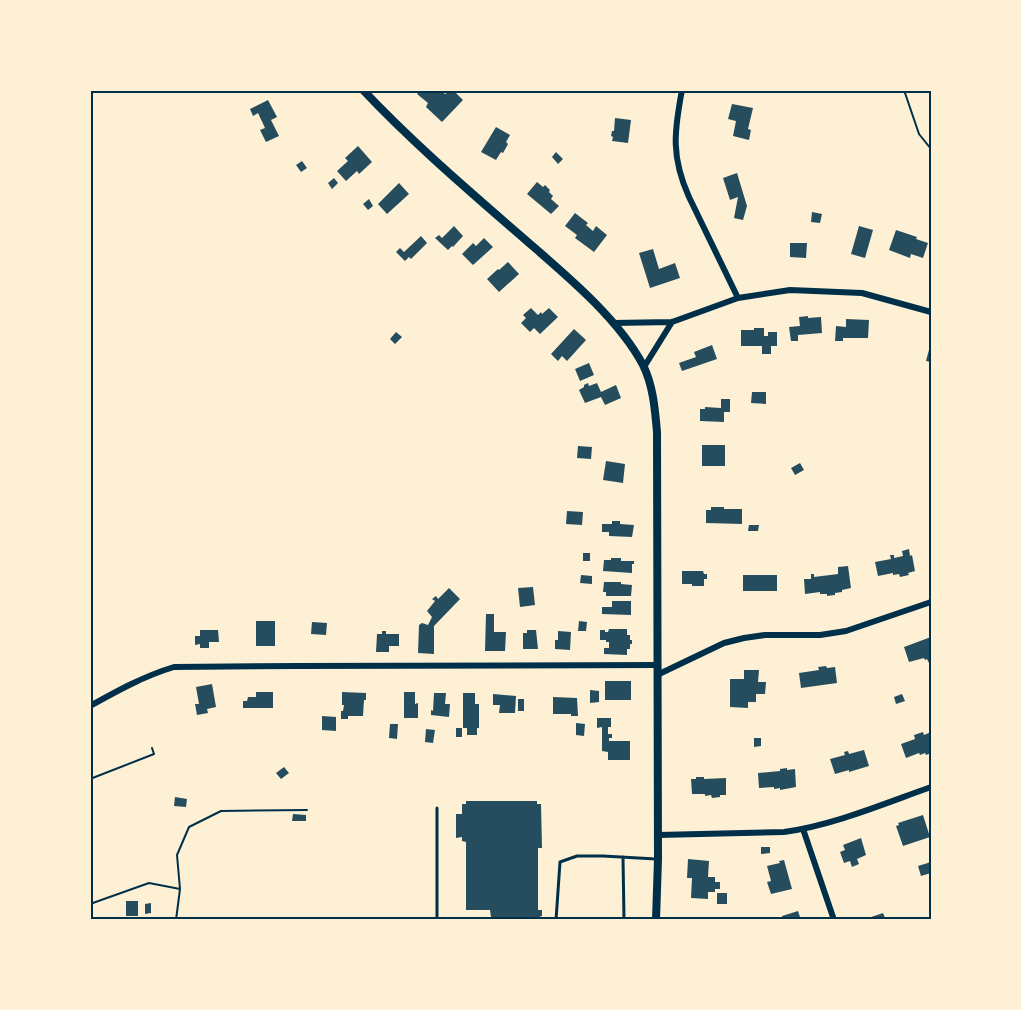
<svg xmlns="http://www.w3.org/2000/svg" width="1021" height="1010" viewBox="0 0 1021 1010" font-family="Barlow,sans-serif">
<rect width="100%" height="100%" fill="#fdf0d5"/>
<path fill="#264d5e" d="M421 90H440L445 94 453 90 463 100 442 122 426 107 428 103 417 94Z
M268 100 277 117 271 120 279 136 266 142 260 130 265 128 258 113 253 116 250 109Z
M732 104 753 108 748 129 751 130 749 140 733 136 736 121 728 119Z
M615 118 631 120 628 143 612 141 613 137 611 136 612 131H614Z
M496 127 510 135 506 142 508 144 503 153 501 152 496 160 481 152Z
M358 146 372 162 359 174 357 171 346 181 337 171 348 161 345 158Z
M556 152 563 159 558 164 552 157Z
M302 161 307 168 301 172 296 165Z
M737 173 747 206 743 220 734 218 738 197 730 200 723 178Z
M334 178 338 183 332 189 328 183Z
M537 182 543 187 545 185 550 190 549 192 553 196 551 199 559 206 551 214 527 194Z
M399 183 409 194 387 214 378 204Z
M369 199 373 206 368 210 363 204Z
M812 212 822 214 820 223 811 222Z
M575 213 588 223 586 225 593 231 596 226 607 235 594 252 575 238 577 235 565 226Z
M454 226 463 236 453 247 452 246 448 250 435 238 439 235 442 238Z
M859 226 873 230 865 258 851 254Z
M896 230 917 237 916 239 928 243 923 258 911 254 910 258 889 250Z
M421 236 427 243 411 259 409 257 405 261 396 252 400 248 404 252Z
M484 238 493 247 473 265 462 254 473 243 476 246Z
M790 243H807L806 258 790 257Z
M653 249 659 269 675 263 680 278 650 288 639 253Z
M508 262 519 274 499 292 487 279 498 269 499 270Z
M531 308 538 315 541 312 542 314 549 308 558 317 540 334 534 328 530 332 521 323 526 318 523 315Z
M808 316V318L821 317 822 333 798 335V341H791L789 327 800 326 799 317Z
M846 319 869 320 868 338H843V341H835L836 326 846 327Z
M754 328H764V336H768V332H777V346H771V354H762V346H741V330H754Z
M574 329 586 340 567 361 562 356 558 361 551 354Z
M396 332 402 337 395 344 390 339Z
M712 345 717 359 682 371 679 363 696 357 694 352Z
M930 346H931V362L926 361Z
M589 363 594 375 580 381 575 369Z
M588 383 589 386 597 383 601 392 616 385 621 398 605 405 601 397 585 403 579 390 584 387V385Z
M752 392H766V404L751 403Z
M721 399H730V412H724V422L700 421V409H705V407L721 408Z
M702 445H725V466H702Z
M578 446 592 447 591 459 577 458Z
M606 461 625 464 623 483 603 480Z
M800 463 804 470 795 475 791 468Z
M711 507H724V509H742V524L706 523V510H711Z
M567 511 583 512 582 525 566 524Z
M612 521H620V524L634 525 632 537 609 536V532H602V524H612Z
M749 525H759L758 531H748Z
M909 549 910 556 912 555 915 571 908 573 909 575 900 577 899 574 893 575V573L878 576 875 562 891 559 890 555H894V558L903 556 902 551Z
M583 553H590V561H583Z
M611 558H621V561H634V564H632V573L603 571 604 560H611Z
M848 566 851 588 842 590V592L835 593V595L827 596V594H820V592L805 594 804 579H811V574H814V577L838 574V567Z
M682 571H703L704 574H707V579H704V586H692V584H682Z
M581 575 592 576V584L580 583Z
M743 575H777V591H743Z
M604 582H621V584L632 585 631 596H606V592H603Z
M533 587 535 605 520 607 518 588Z
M449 588 460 599 434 626V654L418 653 419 625 422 623 428 625 432 617 427 611 435 601 432 599 436 596 438 599Z
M612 601H631V615L602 614V607H612Z
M486 614H494V632H506L505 651H485Z
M256 621H275V646H256Z
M579 621 587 622 586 631H578Z
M312 622 327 623 326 635 311 634Z
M609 629H627V635H630V640H632V644H630V649H627V655L604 654V648H609V642H606V640H600V630H605V632H608Z
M200 630H218L219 642H209V648H200V644L195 645V636H200Z
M527 630H536L538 649H523V633H527Z
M382 631H386V634H399V646H389V652H376L377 634H382Z
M558 631 571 632 570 650 555 649V640H558Z
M931 637V662L929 663 927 659 925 660 924 658 909 662 904 647Z
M826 666 827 668 835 667 837 683 801 688 799 673 819 670 818 667Z
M744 670H759L758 682H766L765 694H756V702H748V708L730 707V679H744Z
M605 681H631V700H605Z
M212 684 216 707 207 709 208 713 197 715 195 704H199L196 687Z
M590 690 599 691V702L590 703Z
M256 692H273V708H243V701H247L248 697H256Z
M342 692 366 693V700H364L363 716H348V719H341V711H343L344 705H342Z
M404 692H415V704L418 703V718H404Z
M434 693H446L445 704H450L449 717 431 715V710L433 711Z
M463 693H475V704H479V728H477V735H467V728H463Z
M493 694 516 696 515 713H499L500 705H493Z
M902 694 905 701 896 704 894 697Z
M553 697 577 698 578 716H571V714H553Z
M518 699H524V711H518Z
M322 716 336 717V731L322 730Z
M597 718H611V727H608V734H612V738H609V741H630V760H608V752L602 751V727L597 728Z
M576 723 585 724 584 736 576 735Z
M390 724H398L397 739 389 738Z
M456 728H462V737H456Z
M426 729 435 730 433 743 425 742Z
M923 732 924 735 931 732V753L926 755 925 753 920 755 919 753 906 758 901 744 915 739 914 735Z
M754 738H761V746L754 747Z
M864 750 869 766 849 772V770L835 774 830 759 845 755 844 752 848 751 849 754Z
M284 767 289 773 281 779 276 773Z
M787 768V770L795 769 796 787 780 790V788L774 789V787L759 788 758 773 780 771V769Z
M696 777H704V779L726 778V795H720V797L712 798 711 795 705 796V794H692L691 779H696Z
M175 797 187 799 186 807 174 806Z
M466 801H537V804H541L542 848H538V910H542V916L530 920H488L491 917 490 910H466V842L462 841V837L456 838V814H462V804H466Z
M293 814 306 815V821H292Z
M923 815 930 837 903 846 896 826 899 825 898 823Z
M861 838 866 855 857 859 859 864 852 867 850 861 844 863 840 852 845 850 843 845Z
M761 847H770V853L761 854Z
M688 859 709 861 708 877H715V882H720V889H715V892H708V899L691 898 692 878H687Z
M784 860 792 889 771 894 767 882 771 881 767 866 780 863 779 861Z
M931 862V873L921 876 918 866Z
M717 893H727V904H717Z
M126 901H138V916H126Z
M151 903V913L145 914V904Z
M798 911 801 920H783L782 916Z
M883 913 886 920H869L868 918Z"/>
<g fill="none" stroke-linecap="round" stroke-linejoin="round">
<path stroke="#003049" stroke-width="2" d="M904 90 919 134 931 149
M90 779 154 754 152 748
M180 889 177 855 189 827 221 811 307 810
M90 904 149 883 180 889 176 920"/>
<path stroke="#003049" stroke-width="3" d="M437 808V920
M623 857 624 920
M556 920 560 862 577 856H603L656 859"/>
<path stroke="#003049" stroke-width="6" d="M682 90C674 132 671 157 689 197L738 298
M613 323 672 322 738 298 790 290 862 293 931 312
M644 367 672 322
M657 675 724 643 744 638 765 635H820L846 631 931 602
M90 706C117 691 144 676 174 667L298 666 657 665
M803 829 834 920
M658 835 784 832C834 825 883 804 931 787"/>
<path stroke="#003049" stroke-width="8" d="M363 90C412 142 467 189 521 236 562 272 617 316 643 365 653 385 655 409 657 432L658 859 656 920"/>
</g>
<rect width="1021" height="1010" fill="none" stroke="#fdf0d5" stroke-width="183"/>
<rect x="92" y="92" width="838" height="826" fill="none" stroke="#003049" stroke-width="2"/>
</svg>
